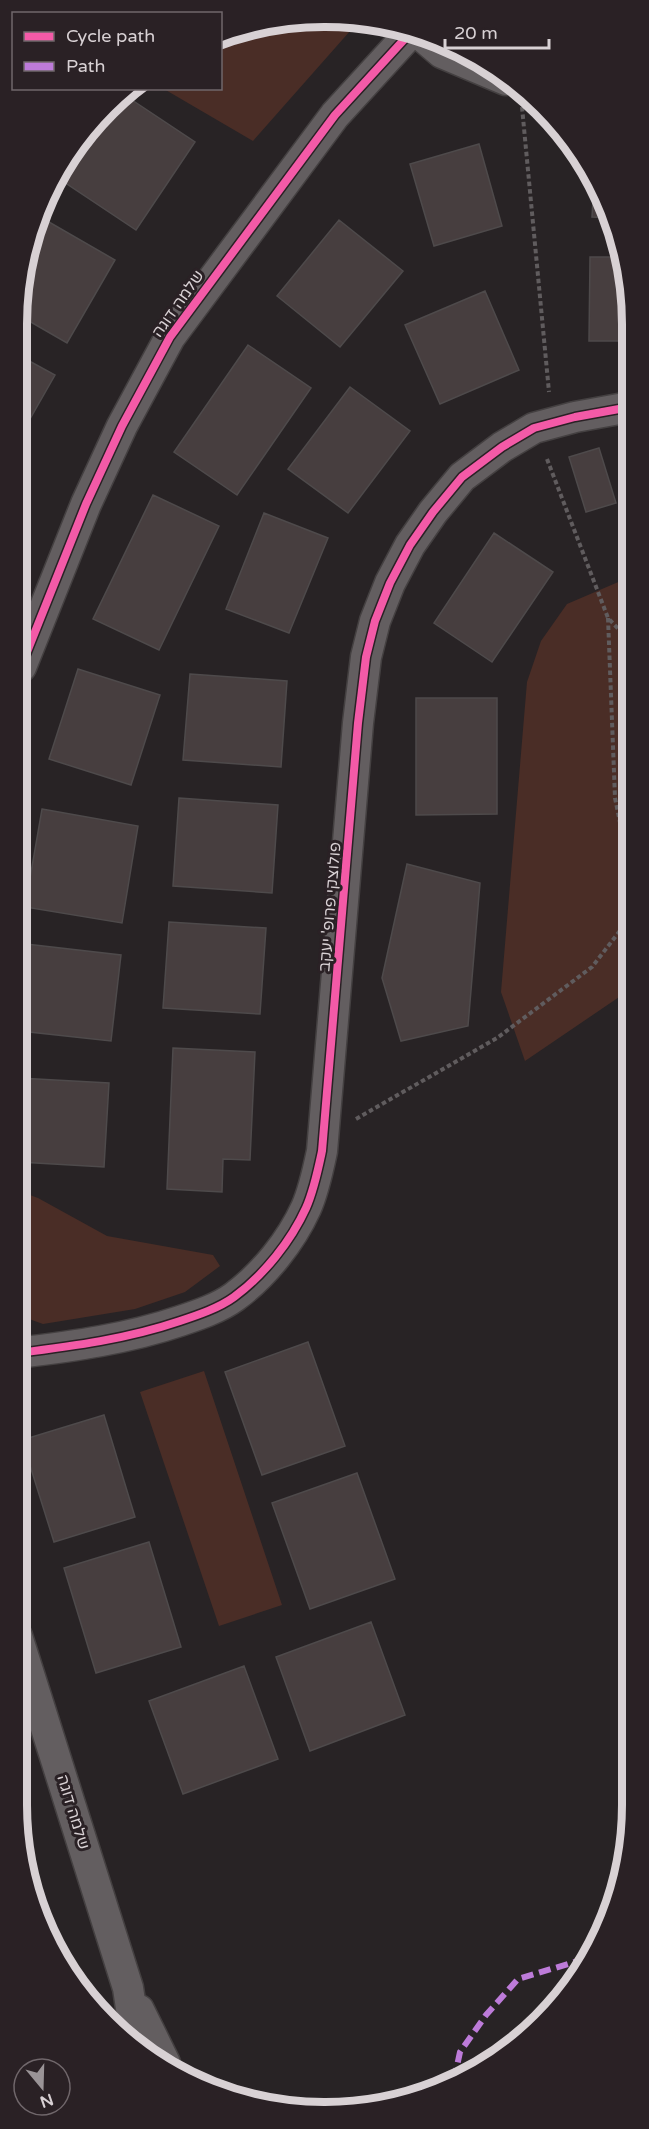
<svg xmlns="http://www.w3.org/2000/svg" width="649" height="2129" viewBox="0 0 649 2129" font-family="'Varela Round','Noto Sans Hebrew',sans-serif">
<rect width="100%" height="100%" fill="#282325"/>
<path fill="#4a2d26" d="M265 22H358L253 141 164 89 220 88 221 41Z
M623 580 629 581 628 991 525 1061 501 992 527 682 541 641 567 604Z
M19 1191 38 1198 107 1236 213 1255 220 1266 185 1292 135 1309 43 1324 18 1315Z
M204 1371 282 1605 219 1626 140 1392Z"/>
<path fill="#473e3f" stroke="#4e4a4b" stroke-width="1.5" d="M126 96 195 142 136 230 58 178 85 137Z
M479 144 502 226 434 246 410 164Z
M594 183 609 206 612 218 592 217Z
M42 218 115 260 67 343 22 317V264Z
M339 220 403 271 340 347 277 296Z
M590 257H623L630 285V312L627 311 626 341H589Z
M485 291 519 370 440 404 405 325Z
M248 345 311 388 237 495 174 452Z
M22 357 55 375 22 433Z
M350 387 410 431 348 513 288 469Z
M599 448 616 503 586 512 569 457Z
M153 495 219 526 159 650 93 619Z
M264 513 328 538 289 633 226 609Z
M494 533 553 572 492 662 434 623Z
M78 669 160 695 131 785 49 759Z
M190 674 287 681 281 767 183 760Z
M416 698H497V814L416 815Z
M179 798 278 805 272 893 173 886Z
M42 809 138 826 122 923 25 907Z
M407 864 480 883 468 1026 401 1041 382 978Z
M169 922 266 928 260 1014 163 1008Z
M26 944 121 955 111 1041 20 1031V1003Z
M173 1048 255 1052 250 1160 223 1159 222 1192 167 1189Z
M19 1078 109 1083 104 1167 19 1162Z
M308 1342 345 1446 262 1475 225 1372Z
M104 1415 135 1517 54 1542 22 1440Z
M357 1473 395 1579 310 1609 272 1503Z
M149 1542 181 1647 96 1673 64 1568Z
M371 1622 405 1715 310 1751 276 1657Z
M244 1666 278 1759 183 1794 149 1701Z"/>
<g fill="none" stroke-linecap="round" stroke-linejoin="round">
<defs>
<path id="minor" d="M422 36 442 53 506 80
M21 667 86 504 122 426 170 337 335 115 411 32
M18 1353C74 1346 127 1339 180 1321 198 1315 219 1308 234 1297 264 1275 291 1241 306 1208 314 1190 318 1170 322 1151L358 723 366 657 375 621 390 583 410 545 433 512 462 477 502 447 534 428 575 417 630 407
M17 1636 128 1988 136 2041
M139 2010 165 2063"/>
</defs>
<use href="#minor" stroke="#444041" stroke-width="33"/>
<path stroke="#605c5e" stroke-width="4" stroke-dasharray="4.5 3" stroke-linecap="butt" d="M522 107 549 392
M547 459 608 618 629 640
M608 618 615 798 629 867
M356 1119 497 1038 592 967 629 919"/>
<use href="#minor" stroke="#635e60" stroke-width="30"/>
<path stroke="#bd7bd9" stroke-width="6" stroke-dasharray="12 6" stroke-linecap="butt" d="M454 2080 460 2052 486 2015 518 1979 588 1958"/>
<defs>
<path id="cycleway" d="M21 667 86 504 122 426 170 337 335 115 411 32
M18 1353C74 1346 127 1339 180 1321 198 1315 219 1308 234 1297 264 1275 291 1241 306 1208 314 1190 318 1170 322 1151L358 723 366 657 375 621 390 583 410 545 433 512 462 477 502 447 534 428 575 417 630 407"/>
</defs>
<use href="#cycleway" stroke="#2a2125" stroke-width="11"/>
<use href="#cycleway" stroke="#f35aa7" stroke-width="8"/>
</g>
<g text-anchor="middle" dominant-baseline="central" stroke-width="6" stroke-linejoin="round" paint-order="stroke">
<g font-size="16" fill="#d8d1d4" stroke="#2a2125">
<text transform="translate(178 304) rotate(-55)">שלמה דוגה</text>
<text transform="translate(330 907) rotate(-85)">פולוצקי פרופ' יעקב</text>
<text transform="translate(73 1812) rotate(73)">שלמה דוגה</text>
</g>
</g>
<path d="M0 0H649V2129H0ZM324 27H325A297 297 0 0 1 622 324V1805A297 297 0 0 1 325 2102H324A297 297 0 0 1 27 1805V324A297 297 0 0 1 324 27Z" fill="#2a2125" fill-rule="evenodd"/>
<path fill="none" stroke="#d8d1d4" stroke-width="8" d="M324 27H325A297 297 0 0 1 622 324V1805A297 297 0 0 1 325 2102H324A297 297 0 0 1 27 1805V324A297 297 0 0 1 324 27Z"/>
<rect x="12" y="12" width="210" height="78" fill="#2a2125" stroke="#70676b" stroke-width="1.5"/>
<rect x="24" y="32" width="30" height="9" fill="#f35aa7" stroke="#70676b" stroke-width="1.5"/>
<text x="66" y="42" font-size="18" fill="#d8d1d4">Cycle path</text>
<rect x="24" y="62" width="30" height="9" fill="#bd7bd9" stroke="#70676b" stroke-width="1.5"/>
<text x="66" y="72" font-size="18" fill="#d8d1d4">Path</text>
<g transform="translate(42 2087) rotate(161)"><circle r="28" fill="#2a2125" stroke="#70676b" stroke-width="1.5"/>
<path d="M0-4.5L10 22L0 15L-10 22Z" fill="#9a9497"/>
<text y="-9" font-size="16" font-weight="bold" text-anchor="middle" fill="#d8d1d4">N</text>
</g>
<path d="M445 39v9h104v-9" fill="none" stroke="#d8d1d4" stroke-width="3"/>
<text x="454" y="39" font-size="18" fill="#d8d1d4" stroke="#2a2125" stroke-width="4.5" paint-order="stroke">20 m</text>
</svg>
